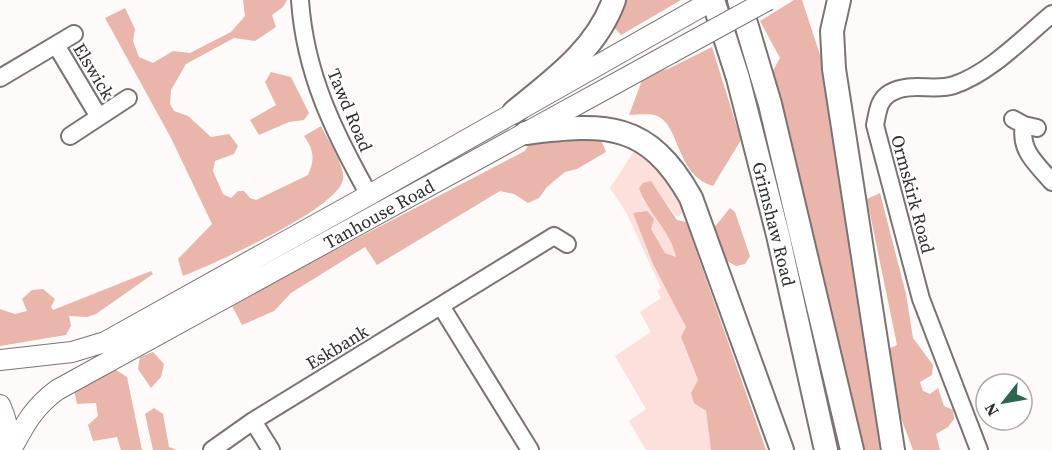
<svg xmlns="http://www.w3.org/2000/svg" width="1052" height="450" viewBox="0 0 1052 450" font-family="'Source Serif 4',serif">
<rect width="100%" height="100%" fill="#fefaf9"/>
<path fill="#fde0db" d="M636 148 655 162 680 200 684 212 677 217 651 182 642 199 673 243 677 258 665 253 650 229 654 219 634 213 686 328 681 337 698 381 694 403 706 411 711 450H646L629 421 646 409 615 356 651 332 640 312 661 298 657 291 661 288 627 214 610 188Z"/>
<path fill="#eab5aa" d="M243 0H287L283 7 272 15 276 27 255 41 234 38 186 64 171 90 170 104 174 111 188 116 211 137 229 134 238 146 234 154 215 161 213 171 223 194 231 198 238 191H244L250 198 256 200 308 175C315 159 314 150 304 136L321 126C327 138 346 167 343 180 336 210 213 264 183 276L178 259 212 224 171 138 105 18 125 8 135 29 133 41 139 57 153 63 173 51 190 53 231 32 245 16Z
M624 0H681L621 35 613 26Z
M794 0H802L825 70 888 349 897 345 867 199 880 193 906 294 913 338 933 365 932 375 920 382 923 391 930 394 938 388 944 406 953 410 954 419 948 427 936 434 940 450H913L898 410 883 450H864L824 295 812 230 772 72 780 58 760 21Z
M712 47 741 140 713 186C676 175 680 125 657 116 649 113 637 115 629 115L644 75 668 69Z
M271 72 291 77 309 113 304 120 289 122 259 135 250 120 276 105 265 82Z
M591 135 602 142 606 152 577 169 565 172 547 187 539 198 528 203 514 194 500 191 377 265 365 247 291 293 274 311 242 325 231 304 525 151 532 139Z
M651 181 677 220 686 222 766 450H711L706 411 694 403 691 393 698 380 681 337 686 327 653 264 633 213 647 211 654 219 651 229 665 253 676 257C671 231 647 213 639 188L643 183Z
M730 208 735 212 750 256 745 264 736 266 723 259 713 229Z
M151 271 153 274 96 314 87 317 69 316 71 326 66 335 0 346V309L15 314 27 311 22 299 32 290 43 289 55 299 51 307 53 310Z
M153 352 164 364 161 377 151 388 138 369 140 357Z
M110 366 127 377 142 450H121L117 437 93 441 88 425 98 416 96 403 77 404 74 390Z
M154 408 163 414 169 447 177 450H153L145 414Z"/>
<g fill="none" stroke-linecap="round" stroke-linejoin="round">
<defs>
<path id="minor" d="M300 0C305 74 334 132 369 195
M56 45 99 117
M0 78 74 34
M1013 119 1024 125 1037 128
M1024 125C1019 151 1037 164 1052 182
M70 136 128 98
M441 306 530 450
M253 421 271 450
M212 450 253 421 554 236 567 244
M979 450 921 299 875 125C878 112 878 100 890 93 911 81 935 92 954 85 990 73 1023 38 1052 14"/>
<path id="tertiary" d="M0 360 72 352 105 342 369 195 713 0
M0 405C7 420 10 433 9 450
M11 450C25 424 33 408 57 390L671 53"/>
<path id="secondary" d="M713 0 738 78 778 235 826 450
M739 0 770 104 852 450
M839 0 832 31 834 69 893 450
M514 112C553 80 596 50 614 0
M526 133C606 123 648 121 691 198L782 450"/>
</defs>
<use href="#minor" stroke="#7b7473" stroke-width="20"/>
<use href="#tertiary" stroke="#7b7473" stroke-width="22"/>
<use href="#secondary" stroke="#7b7473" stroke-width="26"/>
<use href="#minor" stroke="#fff" stroke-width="16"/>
<use href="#tertiary" stroke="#fff" stroke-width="20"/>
<use href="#secondary" stroke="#fff" stroke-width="22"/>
<defs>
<path id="tertiary-bridge" d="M671 53 768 0"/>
</defs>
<use href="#tertiary-bridge" stroke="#7b7473" stroke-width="22" stroke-linecap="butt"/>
<use href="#tertiary-bridge" stroke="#fff" stroke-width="20"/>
</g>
<g text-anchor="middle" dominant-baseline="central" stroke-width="4.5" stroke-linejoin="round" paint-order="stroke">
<g font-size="18" fill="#312e2e" stroke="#fff">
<text transform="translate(94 71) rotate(59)">Elswick</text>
<text transform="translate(350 110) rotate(67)">Tawd Road</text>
<text transform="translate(913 194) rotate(75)">Ormskirk Road</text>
<text transform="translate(379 214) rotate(-29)">Tanhouse Road</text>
<text transform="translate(774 224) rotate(76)">Grimshaw Road</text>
<text transform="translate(337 347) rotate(-31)">Eskbank</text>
</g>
</g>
<g transform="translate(1004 402) rotate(239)"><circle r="28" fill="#ffffff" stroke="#adabab" stroke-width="1.5"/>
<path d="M0-4.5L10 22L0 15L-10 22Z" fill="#2c664f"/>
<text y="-9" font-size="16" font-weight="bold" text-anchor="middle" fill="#312e2e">N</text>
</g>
</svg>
